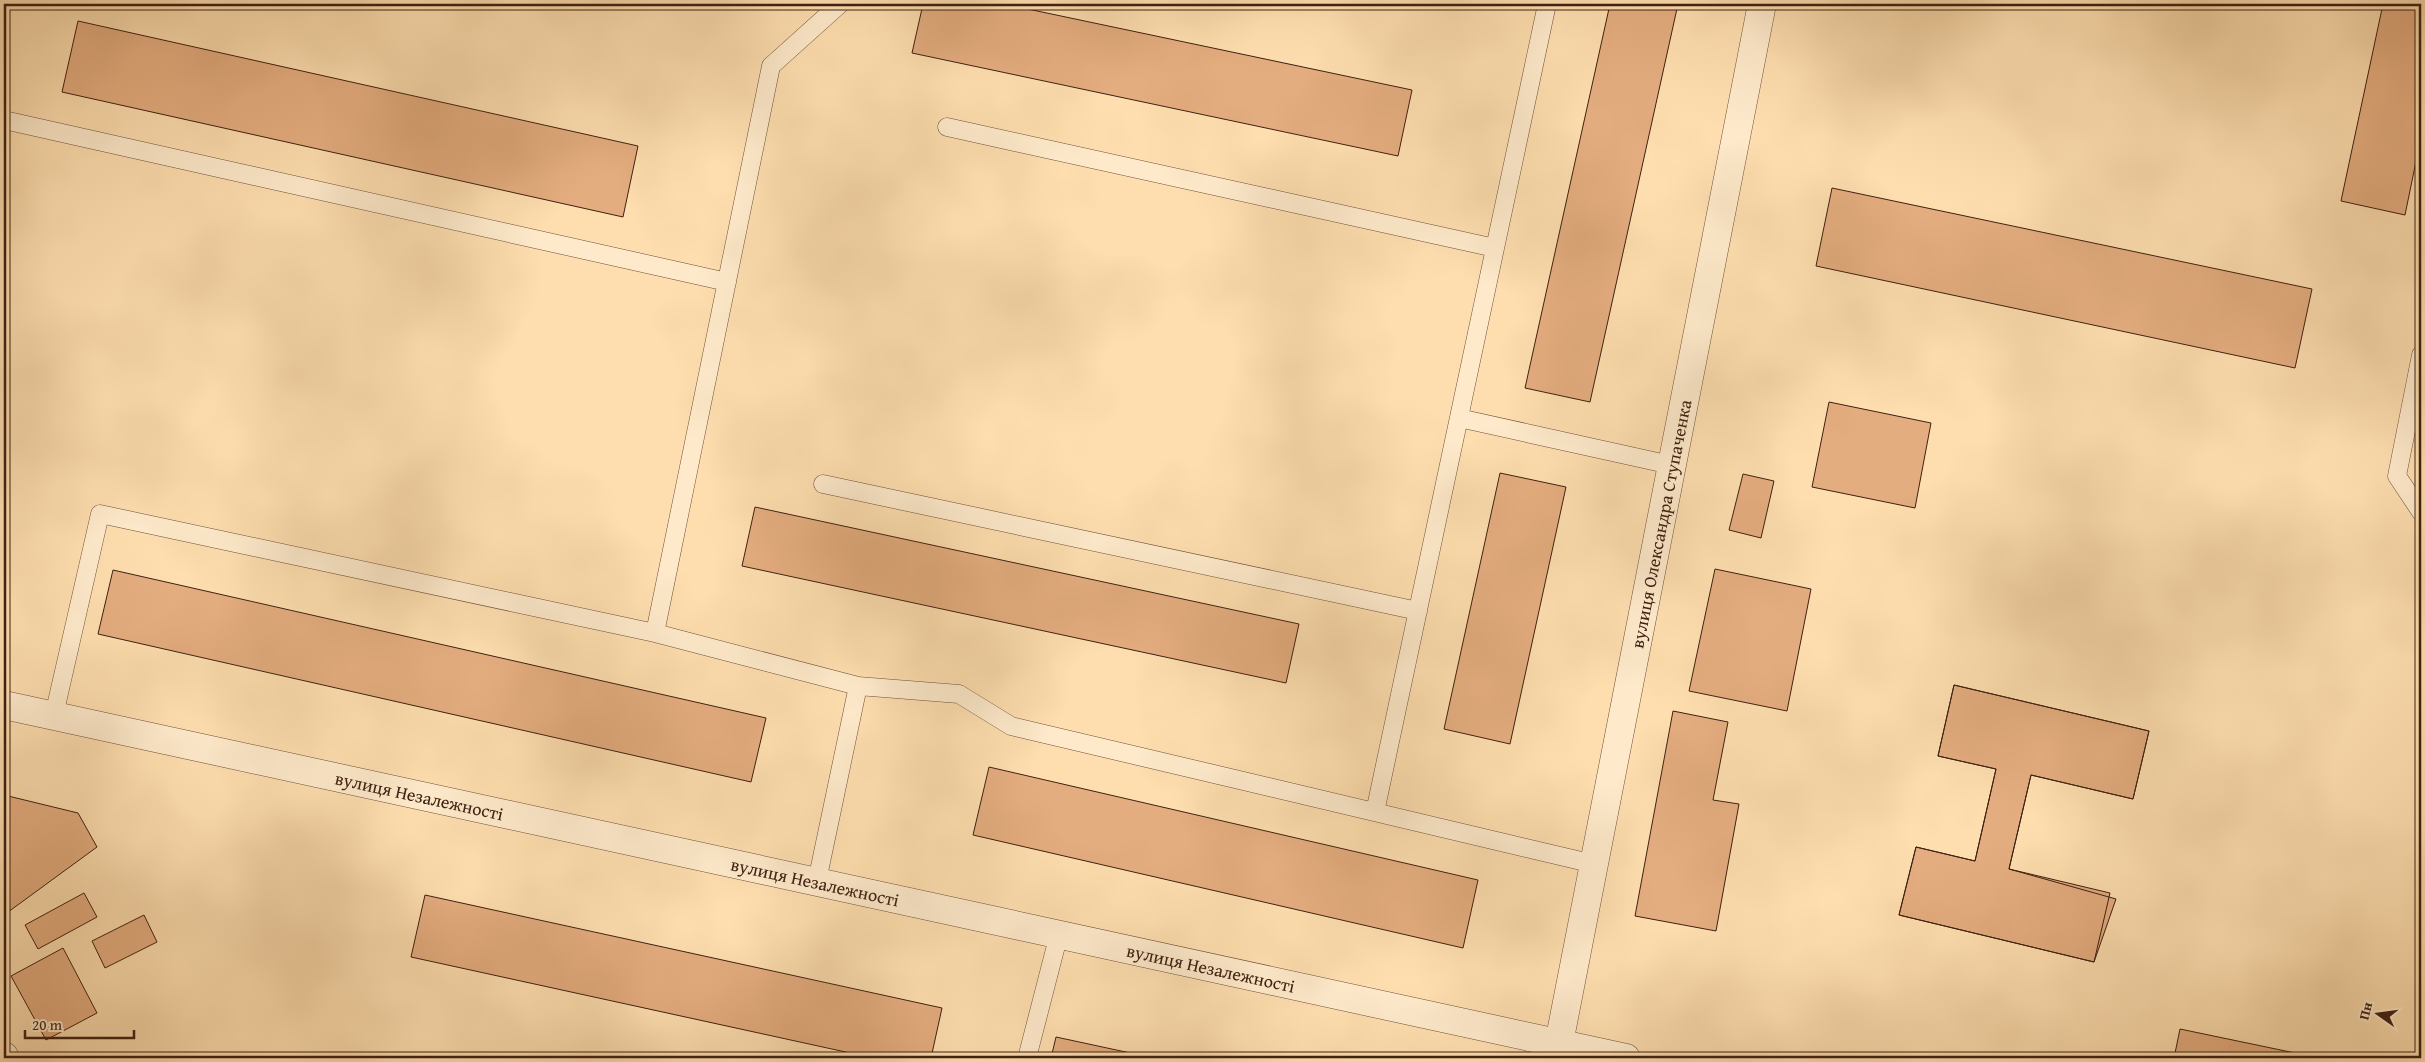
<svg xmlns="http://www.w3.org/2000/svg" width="2425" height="1062" viewBox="0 0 2425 1062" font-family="'Gentium Book Plus',serif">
<rect width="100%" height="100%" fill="#fedeaf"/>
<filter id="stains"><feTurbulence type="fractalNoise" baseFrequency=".004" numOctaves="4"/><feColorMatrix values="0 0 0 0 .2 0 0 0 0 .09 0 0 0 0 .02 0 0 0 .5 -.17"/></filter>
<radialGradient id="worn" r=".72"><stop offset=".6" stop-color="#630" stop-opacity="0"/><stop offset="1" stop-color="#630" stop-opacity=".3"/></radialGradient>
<path fill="#e4ad7f" stroke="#3f2012" d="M923 4H1004L1412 90 1398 156 912 53Z
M1610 4H1678L1590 402 1525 388Z
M2383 4H2421V137L2405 215 2341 201Z
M78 21 638 146 623 217 62 92Z
M1832 188 2312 289 2295 368 1816 266Z
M1829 402 1931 423 1915 508 1812 487Z
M1500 473 1566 487 1510 744 1444 729Z
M1743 474 1774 481 1761 538 1729 530Z
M755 507 1299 624 1286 683 742 566Z
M1715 569 1811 589 1787 711 1689 691Z
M113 570 766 718 751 782 98 634Z
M1954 685 2149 731 2133 799 2031 775 2009 869 2110 893 2094 962 1899 915 1916 847 1975 861 1996 769 1938 756Z
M1954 685 2149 731 2133 799 2031 775 2009 869 2116 899 2094 962 1899 915 1916 847 1975 861 1996 769 1938 756Z
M1673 711 1728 722 1713 800 1739 804 1716 931 1635 916Z
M989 767 1478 880 1463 948 973 835Z
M4 795 78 813 97 847 4 915Z
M84 893 97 917 38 949 25 925Z
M425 895 942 1008 931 1058H873L411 957Z
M144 915 157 942 105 968 92 941Z
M63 948 97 1013 46 1040 11 976Z
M2180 1029 2319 1058H2174Z
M1056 1037 1135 1054 1134 1058H1051Z"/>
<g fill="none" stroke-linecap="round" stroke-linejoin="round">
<defs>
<path id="service" d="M4 120 727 282
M947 127 1495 248
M2421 355 2397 476 2421 512
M1459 418 1671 465
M823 484 1418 611
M858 686 959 694 1011 726 1594 864
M54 715 100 514 655 633
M1375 812 1547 4
M817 881 858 686 655 633 771 66 840 4
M1027 1058 1059 934"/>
<g id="minor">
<path id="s1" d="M4 705 1626 1058"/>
<path id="s2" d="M1559 1043 1762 4"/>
<path d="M4 1056 5 1058"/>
</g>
</defs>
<use href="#service" stroke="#6f5039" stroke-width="19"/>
<use href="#minor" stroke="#6f5039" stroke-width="29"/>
<use href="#service" stroke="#feeacb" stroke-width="18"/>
<use href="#minor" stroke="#feeacb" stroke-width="28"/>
</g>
<g text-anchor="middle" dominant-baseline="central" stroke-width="4" stroke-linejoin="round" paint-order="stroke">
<g font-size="18" fill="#3f2012" stroke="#feeacb">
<text stroke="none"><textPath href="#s2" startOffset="529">вулиця Олександра Ступаченка</textPath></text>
<text stroke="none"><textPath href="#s1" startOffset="425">вулиця Незалежності</textPath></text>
<text stroke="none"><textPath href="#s1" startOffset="830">вулиця Незалежності</textPath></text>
<text stroke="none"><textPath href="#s1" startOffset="1235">вулиця Незалежності</textPath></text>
</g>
</g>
<rect width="2425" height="1062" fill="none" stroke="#fedeaf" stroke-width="20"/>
<rect x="5" y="5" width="2415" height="1052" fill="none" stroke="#3f2012" stroke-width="2.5"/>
<rect x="10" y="10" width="2405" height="1042" fill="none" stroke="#3f2012"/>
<g transform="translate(2378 1014) rotate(284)" stroke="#feeacb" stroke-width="4" paint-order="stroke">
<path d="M0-4L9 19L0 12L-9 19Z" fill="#3f2012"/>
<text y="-8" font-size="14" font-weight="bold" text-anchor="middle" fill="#3f2012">Пн</text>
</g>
<path d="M25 1030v8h109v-8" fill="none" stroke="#3f2012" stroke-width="2.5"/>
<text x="32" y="1030" font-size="15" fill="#3f2012" stroke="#feeacb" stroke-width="4" paint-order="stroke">20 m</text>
<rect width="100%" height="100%" filter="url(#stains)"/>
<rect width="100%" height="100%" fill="url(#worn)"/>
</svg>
